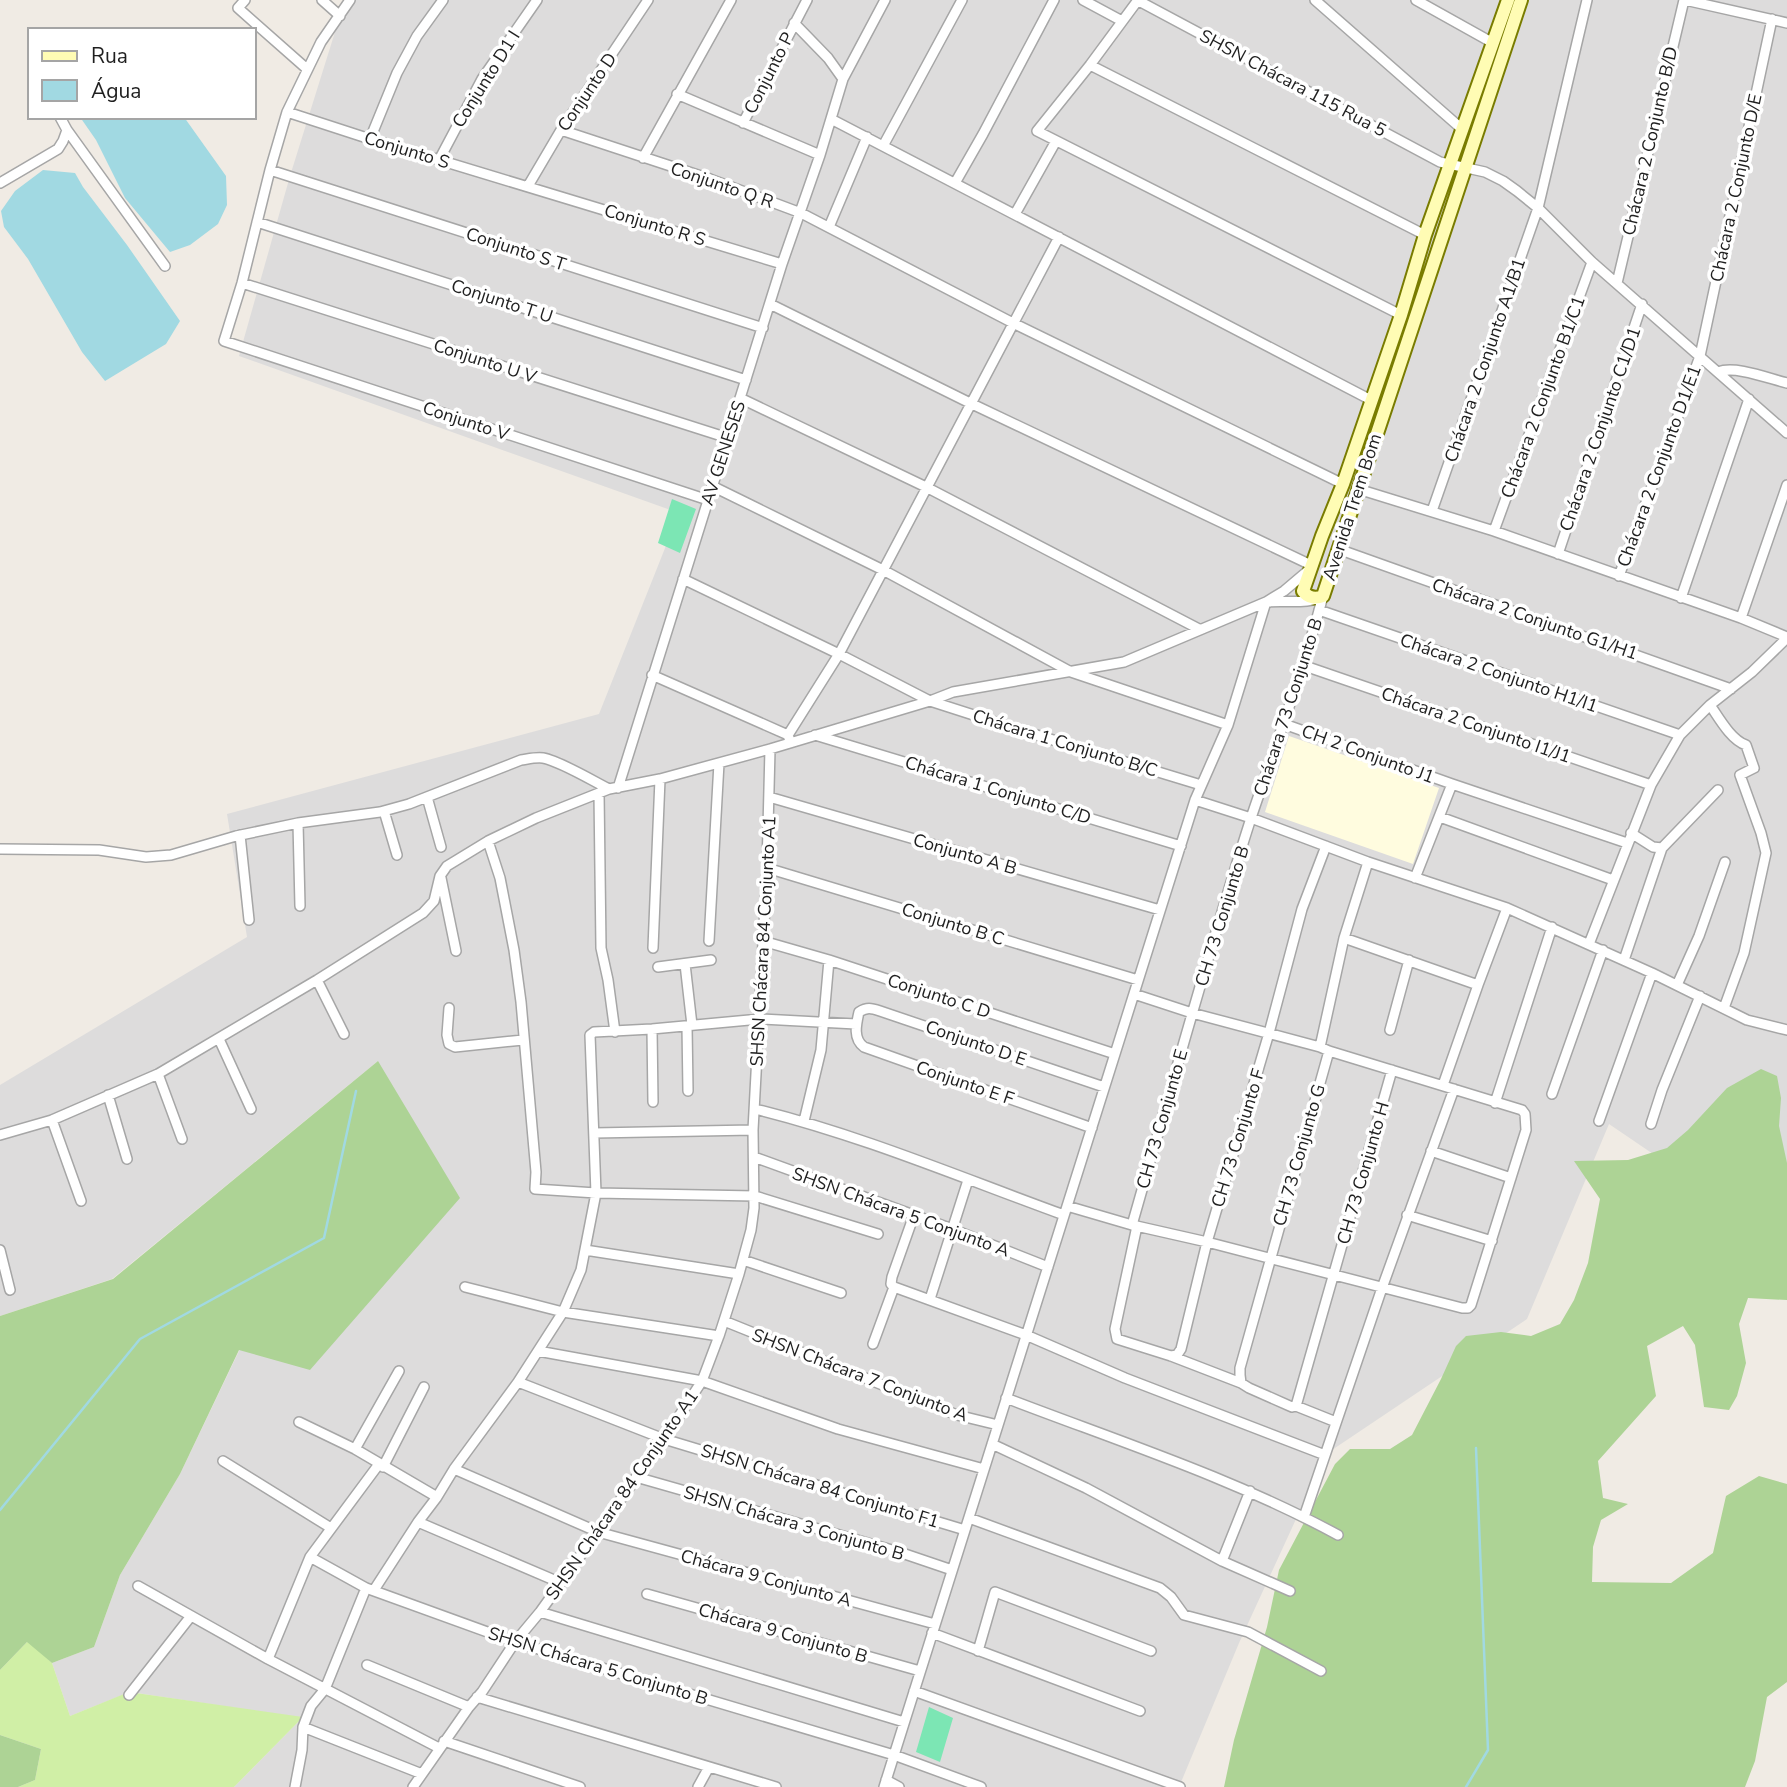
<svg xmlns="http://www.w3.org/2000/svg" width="1787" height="1787" viewBox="0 0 1787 1787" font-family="'Nunito Sans',sans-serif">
<rect width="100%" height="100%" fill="#f0ebe4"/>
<path fill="#dddcdc" d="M345 0H1787V1245L1609 1124 1527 1319 1326 1454 1239 1643 1179 1787H234L302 1718 130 1692 70 1716 52 1663 94 1647 120 1575 180 1474 378 1061 112 1279 0 1316V1085L247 937 227 814 599 714 679 513 239 356 290 176Z"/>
<path fill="#fffcdf" d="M1289 736 1439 788 1413 864 1265 812Z"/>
<path fill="#d0efa6" d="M28 1641 52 1663 70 1716 129 1692 303 1717 234 1787H18L35 1780 41 1749 0 1735V1670Z"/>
<path fill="#add395" d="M378 1061 460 1198 310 1370 239 1350 180 1474 120 1575 94 1647 52 1663 27 1642 0 1670V1316L113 1279Z
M1761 1069 1777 1076 1781 1098 1779 1126 1787 1163V1300L1748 1298 1739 1324 1746 1363 1737 1396 1729 1410 1704 1407 1695 1345 1683 1326 1647 1346 1656 1396 1598 1461 1603 1498 1628 1504 1601 1520 1593 1547 1592 1582 1671 1583 1713 1553 1726 1496 1759 1476 1787 1484V1682L1767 1697 1755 1761 1745 1787H1224L1234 1740 1267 1627 1279 1570 1335 1464 1350 1449H1390L1412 1435 1441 1379 1456 1346 1466 1336 1501 1332 1531 1336 1560 1324 1574 1300 1588 1263 1600 1199 1574 1161 1628 1160 1667 1148 1688 1130 1727 1088Z
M0 1735 41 1749 35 1780 18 1787H0Z"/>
<path fill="#7ce6b4" d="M672 499 696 509 680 553 658 543Z
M929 1707 953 1718 940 1762 916 1752Z"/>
<path fill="#a1d9e2" d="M80 117H184L226 176 227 205 218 224 190 245 170 252 125 198 96 140Z
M43 170 75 173 83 187 127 245 180 321 166 344 105 381 82 352 28 259 4 227 1 211 15 191Z"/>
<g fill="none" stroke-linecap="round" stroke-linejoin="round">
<path stroke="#a1d9e2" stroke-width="2.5" d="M0 1510 140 1339 324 1238 356 1091
M1466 1787 1488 1750 1476 1448"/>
<defs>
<path id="street" d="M245 0 238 8 307 69
M322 0 340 16
M350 0 321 42 287 112 270 170 242 283 224 341 708 500
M1083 0 1122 21
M1137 0 1440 162 1485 172 1503 181 1517 191 1538 208 1592 262 1787 433
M1138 0 1090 65 1037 131 1401 315
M1315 0 1463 130
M1416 0 1493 43
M1685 0 1787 23
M794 23 828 58 843 79
M1090 65 1425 235
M677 94 820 155
M287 112 370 139 782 264
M60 117 67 130 165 266
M831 119 1371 400
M743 123 807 0
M561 130 710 179 801 213 1013 323 1343 484
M370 139 397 73 417 36 443 0
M883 146 962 0
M643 158 731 0
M439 160 482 79 537 0
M270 170 763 328
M0 183 58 149 63 141 67 130
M955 183 983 134 1054 0
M528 186 561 130 648 0
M1015 214 1056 141
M257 222 746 380
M829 227 867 137
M242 283 728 438
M1617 283 1684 0
M770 304 970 403 1311 565
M1719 372C1734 365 1770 379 1787 383
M740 398 926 487 1199 629
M712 486 883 570 1071 672 1228 725
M1358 489 1494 531 1741 618 1787 637
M1432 511 1538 208 1587 0
M1494 531 1592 262
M1338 549 1731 689
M1558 554 1642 304
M1619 576 1700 356 1772 19
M683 579 839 654 930 701 1017 729 1201 785
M1681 598 1749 399
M1268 602C1283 600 1302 604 1316 599
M1319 610 1680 735
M1741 618 1787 485
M1302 665 1651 785
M652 675 788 735 789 738
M1710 705C1719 718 1731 740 1746 745L1754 768 1740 775 1761 833 1766 853 1744 953 1724 1008
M1284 724 1452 784 1627 843
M788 735 839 654 1059 237
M815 735 1181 846
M618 788 782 264 820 155 843 79 885 0
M599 793 601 948 608 980 615 1032
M427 797 441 847
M769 797 1160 910
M1195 800 1251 818 1368 862 1507 908 1652 973 1747 1020 1787 1030
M384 811 397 855
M1440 817 1613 880
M298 823 300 906
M1631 833 1653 847 1662 848 1718 790
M240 835 249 920
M488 841 500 878 514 950 521 1002 536 1172 535 1189 596 1193 755 1196 878 1234
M0 849 99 850 146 857 171 855 236 836 298 823 380 812 409 804 521 760C528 759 536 757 543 758 560 761 593 781 609 789
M767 868 1138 980
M441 878 456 951
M1415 878 1452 784
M1344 938 1478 985
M709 941 719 763
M763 941 829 960 1115 1054
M1589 944 1651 785 1680 735 1710 705 1752 672 1787 638
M653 948 660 779
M1624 960 1662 848
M685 964 692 1025
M658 967 711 960
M317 980 344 1034
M1677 985 1699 936 1725 862
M449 1008 447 1035 449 1044 455 1047 523 1040
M687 1026 688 1091
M652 1029 653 1102
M1390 1030 1409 960
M219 1039 251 1109
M1320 1047 1344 938 1368 862
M158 1074 182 1139
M1443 1085 1478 985 1507 908
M1552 1094 1603 950
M108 1095 127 1159
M1495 1103 1552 927
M755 1109C861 1135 962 1178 1064 1215
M52 1120 81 1201
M804 1121 821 1050 829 960
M1599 1121 1652 973
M1651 1124 1662 1090 1700 996
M1092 1128 864 1047C853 1039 856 1025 859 1012 867 1007 871 1008 880 1011L1104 1087
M594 1133 753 1130
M0 1135 52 1120 158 1074 317 980 423 913 434 901 440 876 447 866 488 841 536 818 609 789 660 779 770 749 930 701 953 692 1124 662 1266 602 1284 591 1310 569
M1431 1151 1511 1178
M754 1157 952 1229 1048 1267
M1067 1206 1132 1225 1207 1242 1462 1308H1468L1471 1305 1526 1130 1525 1114 1522 1110 1329 1051 1320 1047 1192 1013 1134 994
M914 1215 892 1277 891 1284 894 1287 1026 1335 1125 1378 1325 1455
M1407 1215 1492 1241
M1132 1225C1171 1089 1208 952 1251 818 1276 744 1303 671 1323 596
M1137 1226 1115 1329 1117 1339 1171 1356 1241 1383 1249 1388 1292 1407 1296 1406 1336 1422
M0 1250 10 1290
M585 1250 739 1274
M743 1260 841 1293
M465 1287 563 1312 719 1336
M930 1299 968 1180
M724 1321 957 1415 998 1425
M873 1344 894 1287
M538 1351 702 1381 838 1429 984 1469
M1171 1356 1177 1355 1181 1349 1207 1242 1269 1033 1302 909 1326 846
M518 1382 664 1439 965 1530
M1241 1383 1240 1375V1368L1329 1051
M1006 1398C1118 1441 1233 1478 1338 1535
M1296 1406 1392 1070
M299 1422 355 1449 437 1497
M992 1444 1086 1488 1222 1561 1290 1591
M355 1449 399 1371
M223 1461 331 1528
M383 1467 424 1387
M454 1469 598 1532 935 1624
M636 1477 899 1552 952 1570
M1304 1517 1382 1288 1454 1089
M969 1518 1160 1588 1171 1597 1184 1615 1248 1632 1321 1671
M418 1522 561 1583
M310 1557 366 1588 515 1642 894 1755 981 1787
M1222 1561 1250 1491
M138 1586 268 1659 439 1748
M374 1590 418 1522 437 1497 454 1469 518 1382 563 1312 581 1270 596 1193 590 1035 594 1032 652 1029 760 1019 856 1024
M647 1594 920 1671
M540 1612 904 1722
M932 1633 1140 1711
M978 1651 995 1592 1151 1651
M268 1659 310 1557 379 1464
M367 1665 469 1707
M914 1691 1180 1787
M129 1695 191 1616
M477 1697 776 1787
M303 1727 422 1774
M444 1741 580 1787
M886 1780 899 1787
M295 1787 302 1750 303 1727 311 1706 325 1689 366 1588
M413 1787 469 1707 482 1692 515 1642 540 1612 664 1439 702 1381 719 1336 739 1274 751 1230 754 1208 753 1130 767 868 770 749
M698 1787 709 1767
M884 1787 1195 800 1228 725 1266 602"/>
<path id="secondary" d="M1508 0 1425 235 1401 315 1343 484 1322 536 1303 591C1308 598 1316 599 1323 596L1521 0"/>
</defs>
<use href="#street" stroke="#a6a6a6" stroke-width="12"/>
<use href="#secondary" stroke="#797c00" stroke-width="16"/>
<use href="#street" stroke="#fff" stroke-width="9"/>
<use href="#secondary" stroke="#fffcb4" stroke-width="12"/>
</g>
<g text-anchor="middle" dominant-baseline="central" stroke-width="7" stroke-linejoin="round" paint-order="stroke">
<g font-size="18" fill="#1f1f1f" stroke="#fff">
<text transform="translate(769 73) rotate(-63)">Conjunto P</text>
<text transform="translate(486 79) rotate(-58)">Conjunto D1 I</text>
<text transform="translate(1293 83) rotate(28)">SHSN Chácara 115 Rua 5</text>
<text transform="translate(587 92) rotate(-56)">Conjunto D</text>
<text transform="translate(1650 141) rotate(-77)">Chácara 2 Conjunto B/D</text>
<text transform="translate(407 150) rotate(17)">Conjunto S</text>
<text transform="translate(722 185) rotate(19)">Conjunto Q R</text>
<text transform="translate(1736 188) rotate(-78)">Chácara 2 Conjunto D/E</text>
<text transform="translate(655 225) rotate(17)">Conjunto R S</text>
<text transform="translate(516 249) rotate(18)">Conjunto S T</text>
<text transform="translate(502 301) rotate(18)">Conjunto T U</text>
<text transform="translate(1485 360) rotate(-71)">Chácara 2 Conjunto A1/B1</text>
<text transform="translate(485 361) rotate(18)">Conjunto U V</text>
<text transform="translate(1543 397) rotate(-70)">Chácara 2 Conjunto B1/C1</text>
<text transform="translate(466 421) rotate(18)">Conjunto V</text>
<text transform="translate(1600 429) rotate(-71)">Chácara 2 Conjunto C1/D1</text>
<text transform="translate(723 453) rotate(-72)">AV GENESES</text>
<text transform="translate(1659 466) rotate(-70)">Chácara 2 Conjunto D1/E1</text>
<text transform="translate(1352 507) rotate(-72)">Avenida Trem Bom</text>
<text transform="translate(1535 619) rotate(19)">Chácara 2 Conjunto G1/H1</text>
<text transform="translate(1499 673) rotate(19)">Chácara 2 Conjunto H1/I1</text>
<text transform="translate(1288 707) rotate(-72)">Chácara 73 Conjunto B</text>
<text transform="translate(1476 725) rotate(19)">Chácara 2 Conjunto I1/J1</text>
<text transform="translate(1065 743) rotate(17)">Chácara 1 Conjunto B/C</text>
<text transform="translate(1368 754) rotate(20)">CH 2 Conjunto J1</text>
<text transform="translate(998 790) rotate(17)">Chácara 1 Conjunto C/D</text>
<text transform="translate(965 854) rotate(16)">Conjunto A B</text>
<text transform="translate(1222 916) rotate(-73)">CH 73 Conjunto B</text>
<text transform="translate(953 924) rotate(17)">Conjunto B C</text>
<text transform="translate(763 941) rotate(-87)">SHSN Chácara 84 Conjunto A1</text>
<text transform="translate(939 996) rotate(18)">Conjunto C D</text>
<text transform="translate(976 1043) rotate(19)">Conjunto D E</text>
<text transform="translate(965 1083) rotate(19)">Conjunto E F</text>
<text transform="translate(1162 1119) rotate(-74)">CH 73 Conjunto E</text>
<text transform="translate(1238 1138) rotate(-73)">CH 73 Conjunto F</text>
<text transform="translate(1299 1155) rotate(-74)">CH 73 Conjunto G</text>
<text transform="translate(1363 1173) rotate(-74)">CH 73 Conjunto H</text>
<text transform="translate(901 1212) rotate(20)">SHSN Chácara 5 Conjunto A</text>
<text transform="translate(860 1375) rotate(21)">SHSN Chácara 7 Conjunto A</text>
<text transform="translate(820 1486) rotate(17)">SHSN Chácara 84 Conjunto F1</text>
<text transform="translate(622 1495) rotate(-55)">SHSN Chácara 84 Conjunto A1</text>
<text transform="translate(794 1523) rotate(16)">SHSN Chácara 3 Conjunto B</text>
<text transform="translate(766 1578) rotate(15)">Chácara 9 Conjunto A</text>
<text transform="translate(783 1633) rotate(16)">Chácara 9 Conjunto B</text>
<text transform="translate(598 1666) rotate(17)">SHSN Chácara 5 Conjunto B</text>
</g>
</g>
<rect x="28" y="28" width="228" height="91" fill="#ffffff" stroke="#a5a5a5" stroke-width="2"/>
<rect x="42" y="51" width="35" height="10" fill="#fffcb4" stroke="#a5a5a5" stroke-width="2"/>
<text x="91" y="63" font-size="21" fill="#1f1f1f">Rua</text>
<rect x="42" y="80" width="35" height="21" fill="#a1d9e2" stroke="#a5a5a5" stroke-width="2"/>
<text x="91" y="98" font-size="21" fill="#1f1f1f">Água</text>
</svg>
